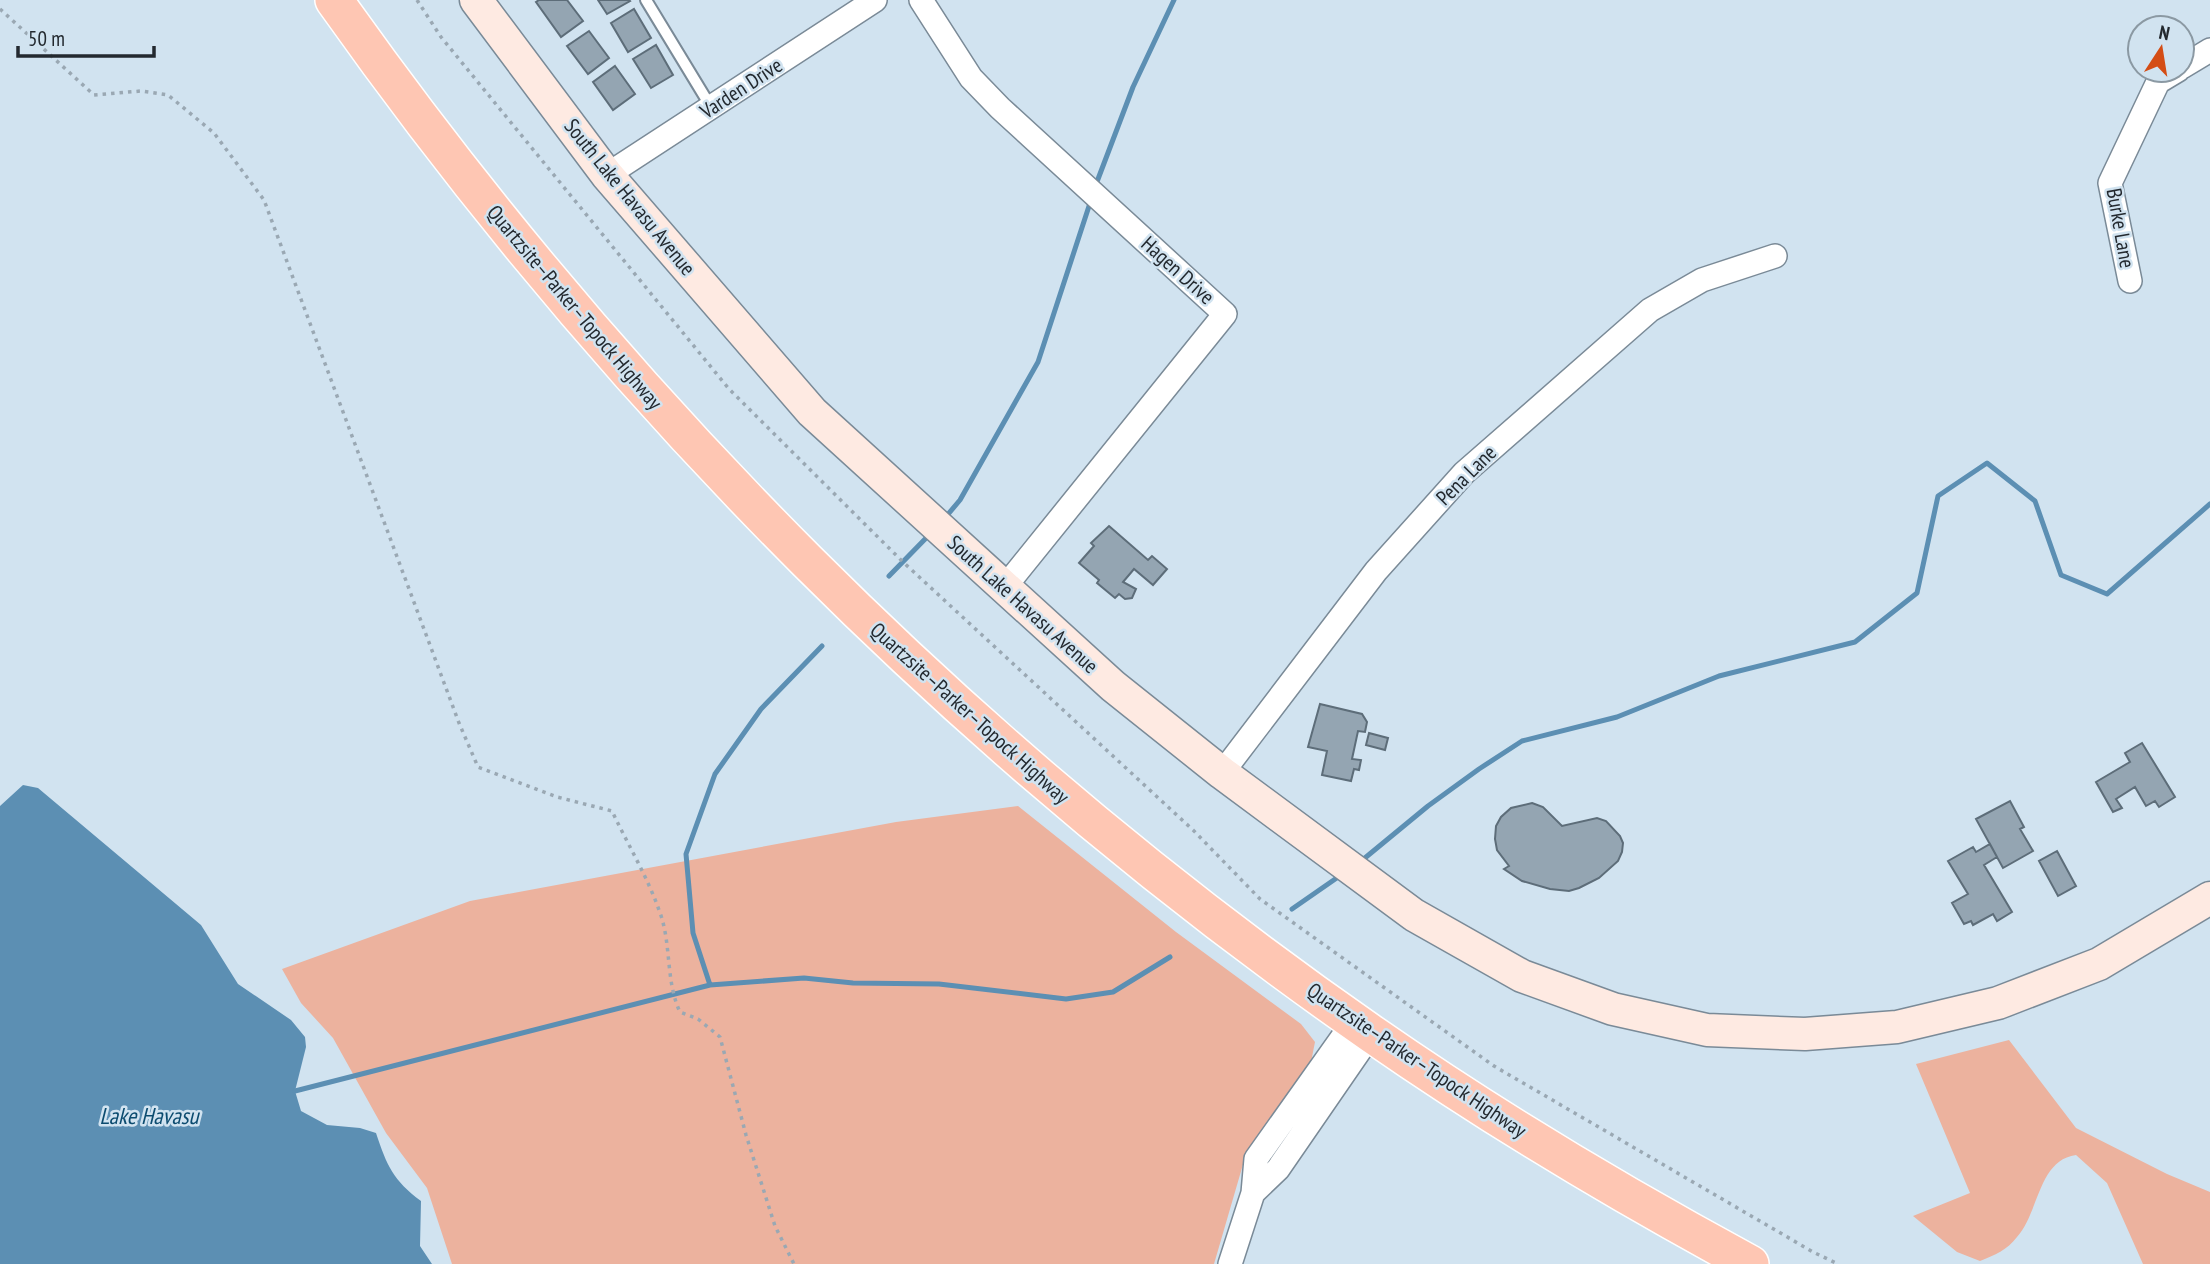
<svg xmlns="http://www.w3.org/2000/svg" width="2210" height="1264" viewBox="0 0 2210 1264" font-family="'PT Sans Narrow',sans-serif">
<rect width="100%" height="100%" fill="#d1e3f0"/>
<path fill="#ecb29e" d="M1018 806 1176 932 1301 1024 1315 1042 1309 1072 1244 1161 1214 1264H452L427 1188 386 1133 333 1038 301 1003 282 969 470 901 896 822Z
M2009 1040 2076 1128 2167 1174 2210 1192V1264H2143L2107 1183 2076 1155C2038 1160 2039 1213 2017 1237 2007 1250 1995 1255 1980 1261L1957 1252 1913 1216 1970 1193 1916 1064Z"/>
<path fill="#5c8fb3" d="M23 785 38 788 201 925 238 984 291 1020 305 1037 306 1047 295 1091 301 1111 327 1125 360 1128 376 1133C387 1166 393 1180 421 1201L420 1246 432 1264H0V806Z"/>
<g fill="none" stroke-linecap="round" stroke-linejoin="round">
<path stroke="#5c8fb3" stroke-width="5" d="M1095 187 1133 87 1174 0
M944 519 960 500 1038 362 1091 200
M889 576 930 534
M1360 862 1428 806 1479 769 1522 741 1617 717 1719 676 1855 642 1917 593 1938 496 1987 463 2035 501 2061 575 2107 594 2210 504
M1292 909 1341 875
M710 985 693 933 686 854 715 774 761 709 822 646
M295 1091 710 985 804 978 853 983 939 984 1066 999 1113 992 1170 957"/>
</g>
<path fill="#94a5b2" stroke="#5d6d79" stroke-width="2" d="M539 0H567L583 21 561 37 536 2Z
M598 0H629L630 1 607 14Z
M634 9 651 38 628 52 611 23Z
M589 31 609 58 588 74 567 46Z
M656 45 673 75 651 88 633 59Z
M615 66 635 94 613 110 593 82Z
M1109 526 1148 560 1152 556 1167 569 1153 585 1134 569 1123 582 1136 589 1132 598 1125 599 1119 594 1115 598 1097 583 1099 580 1079 563 1094 546 1091 543Z
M1320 704 1362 714 1367 722 1365 732 1358 731 1352 759 1361 760 1359 770 1354 769 1351 781 1322 775 1327 751 1308 747Z
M1369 733 1388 738 1385 750 1366 745Z
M2142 743 2175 797 2159 807 2155 801 2146 806 2135 787 2116 799 2122 808 2113 812 2096 782 2130 762 2125 753Z
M2010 801 2024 827 2020 829 2033 851 2003 868 1976 819Z
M1532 803 1543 807 1562 826 1597 818 1606 821 1620 836 1623 843 1622 852 1618 861 1599 878 1579 888 1569 891 1550 889 1522 881 1504 869 1509 866 1497 850 1495 839 1496 826 1501 817 1511 808Z
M1990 844 1997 857 1984 865 2012 912 1997 921 1993 914 1973 925 1971 921 1964 924 1952 903 1968 894 1948 861 1973 847 1976 852Z
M2057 851 2076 886 2058 896 2039 861Z"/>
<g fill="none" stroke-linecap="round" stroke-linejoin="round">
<defs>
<path id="service" d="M646 0 711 107"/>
<path id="minor" d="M921 0 971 78 1000 108 1225 314 1004 588
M2182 67 2210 50
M607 175 875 0
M2130 281 2110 183 2158 82 2178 70
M1222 773 1376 571 1464 473 1650 310 1702 280 1775 256
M1253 1193 1278 1169 1371 1034
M1230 1264 1253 1193 1256 1159 1354 1021"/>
<path id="secondary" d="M476 0 607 175 812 412 1113 686 1222 773 1414 915 1522 976 1613 1009 1707 1030 1805 1034 1897 1027 1998 1003 2099 964 2210 898"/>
<path id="trunk" d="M334 0C618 401 968 753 1372 1034 1493 1118 1620 1194 1750 1264"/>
</defs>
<use href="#service" stroke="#7a8a97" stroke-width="14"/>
<use href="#minor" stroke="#7a8a97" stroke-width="26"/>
<use href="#secondary" stroke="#7a8a97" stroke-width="35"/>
<use href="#trunk" stroke="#fff" stroke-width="40"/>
<path stroke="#9aa8b3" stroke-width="3.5" stroke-dasharray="3.5 5" stroke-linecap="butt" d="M417 0 441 37 729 389 903 562 1193 830 1260 899 1494 1066 1813 1252 1838 1264
M0 9 94 95 141 91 168 95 214 133 264 200 459 723 478 767 557 797 612 811C627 843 647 876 659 910 672 943 665 980 680 1012L698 1019 720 1037 746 1135 775 1226 794 1264"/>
<use href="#service" stroke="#fff" stroke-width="10"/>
<use href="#minor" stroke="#fff" stroke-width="23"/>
<use href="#secondary" stroke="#feeae2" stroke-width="32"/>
<use href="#trunk" stroke="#fec6b3" stroke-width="37"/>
</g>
<g text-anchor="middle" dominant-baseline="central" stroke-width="5" stroke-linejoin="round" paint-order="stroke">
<g font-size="21" fill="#23292f" stroke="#d1e3f0">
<text transform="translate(741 88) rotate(-33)">Varden Drive</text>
<text transform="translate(630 197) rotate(51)">South Lake Havasu Avenue</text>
<text transform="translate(2121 228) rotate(80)">Burke Lane</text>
<text transform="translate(1178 270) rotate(42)">Hagen Drive</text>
<text transform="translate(575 307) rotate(50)">Quartzsite–Parker–Topock Highway</text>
<text transform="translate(1466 475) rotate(-45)">Pena Lane</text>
<text transform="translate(1023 604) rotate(42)">South Lake Havasu Avenue</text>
<text transform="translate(970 713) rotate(42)">Quartzsite–Parker–Topock Highway</text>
<text transform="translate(1417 1060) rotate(34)">Quartzsite–Parker–Topock Highway</text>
</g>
<g font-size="23" font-style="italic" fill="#0b4b6f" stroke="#d1e3f0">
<text x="149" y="1115">Lake Havasu</text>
</g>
</g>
<g transform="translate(2161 49) rotate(12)"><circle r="33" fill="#d1e3f0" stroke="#8b99a3" stroke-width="2"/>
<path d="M0-5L12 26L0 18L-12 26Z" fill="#d44d15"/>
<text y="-10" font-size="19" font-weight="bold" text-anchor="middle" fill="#23292f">N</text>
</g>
<path d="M18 46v10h136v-10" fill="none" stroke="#23292f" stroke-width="3.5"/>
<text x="28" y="46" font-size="21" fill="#23292f" stroke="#d1e3f0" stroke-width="5" paint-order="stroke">50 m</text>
</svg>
